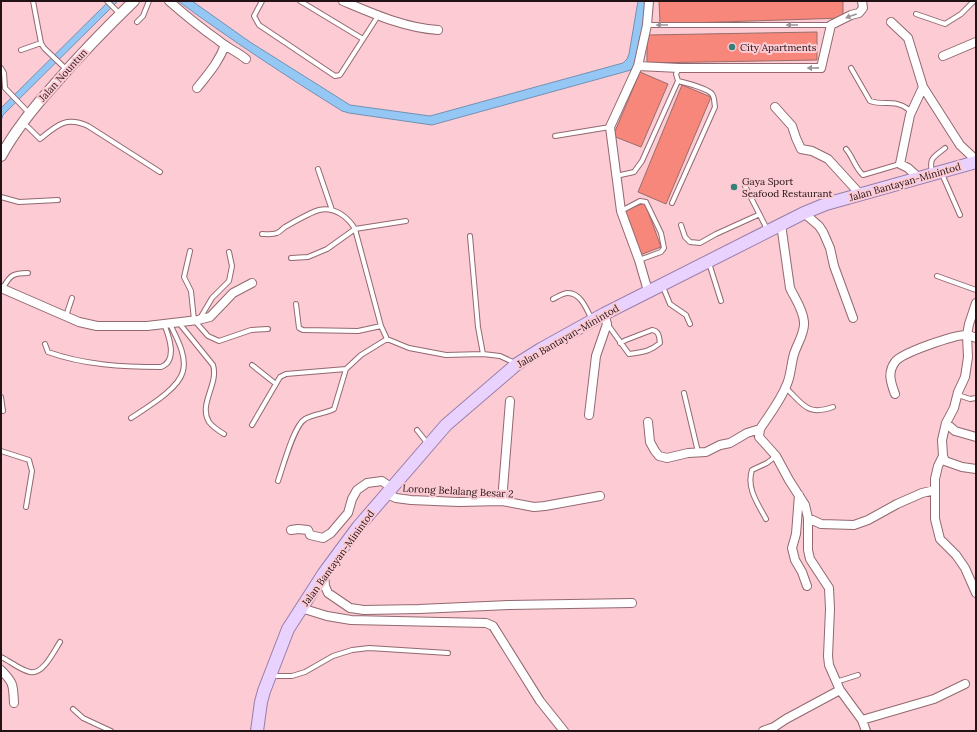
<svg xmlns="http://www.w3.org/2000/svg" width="977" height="732" viewBox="0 0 977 732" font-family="Lora,serif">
<rect width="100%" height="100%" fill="#fccbd3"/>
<path fill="#95c7f5" stroke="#7391b2" d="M109 1H118L3 115 1 121V108Z
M178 1H192L250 42 350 105 430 116 623 63 627 59 629 54 638 1H647L637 60 631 70 432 125 349 113 342 111C286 76 231 40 178 1Z"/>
<path fill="#f7867b" stroke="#996e69" d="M659 1H843V18L660 24Z
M817 32V60L647 63V35Z
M640 72 668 84 641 147 613 136Z
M682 85 711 97 666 204 638 192Z
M645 203 661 247 640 255 624 210Z"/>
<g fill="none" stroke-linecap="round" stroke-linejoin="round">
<defs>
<path id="service" d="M33 1 41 43
M107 1 120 14
M262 1 254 16 259 25 335 76 340 75 378 16
M300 1 363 39
M916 14 945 24 961 14 974 1
M137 22 143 16 149 1
M647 25H831
M21 50 41 43 44 48 67 70
M1 68 4 73 5 88 29 113
M851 68 870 101C884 106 895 99 908 109L910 114
M22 123 28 127 40 139C57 125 66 116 88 126L160 172
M555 136 610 127
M846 149C853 157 855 168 863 175L900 164
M318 169 332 210
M932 174C929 157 933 158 945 148
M942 174 960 215
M616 176 634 172 642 161 678 81 676 74 679 68
M745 186 768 231
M1 197 19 202 58 200
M672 203 715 107C714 103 715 98 712 94 707 88 686 83 678 81
M621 211 640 201 646 202 661 233 664 248 661 252 639 260
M681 225 685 237 690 242 700 243 716 234 758 215
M262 234C267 234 272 235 277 233 280 232 282 229 285 227 292 223 311 212 319 210 334 206 348 217 355 229L381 326 387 339 409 348 446 355 483 354 500 356 515 363
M470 236 478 327 483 354
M190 251 184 277 191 291 194 320 208 336 219 341 251 330 268 329
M291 258 308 257 327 249 355 229 406 221
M709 263 721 301
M937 276 976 290
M663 287 670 304 686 315 690 324
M3 288C10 275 13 273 28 273
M553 299C557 297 563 293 568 293 581 293 587 310 592 320
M296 304 299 328 303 330 358 331 381 326
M66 316 72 298
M199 320 212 298 229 281 232 266 229 252
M179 323 213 365C219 384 198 404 209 422 213 427 219 431 224 434
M608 325 629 354C643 352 649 352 660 343 659 336 659 331 652 330L626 340 620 343
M45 344 48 352C84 365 123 367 161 367 178 361 169 336 164 324
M252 365 276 384
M786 388C804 405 807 416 833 407
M959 392 961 396 970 399 976 398
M684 393 698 452
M1 397 3 411
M131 418C146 408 179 389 183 371 187 355 176 337 170 324
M252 425 280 377 286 374 346 369
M417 430 428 444
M1 451 29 460 32 471 26 507
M278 481C283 467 294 425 305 419 313 414 324 414 334 409L346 369 361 355 387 339
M766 519C758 504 746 488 752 470L767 463 776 456
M1 657C10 661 20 670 30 672 43 675 54 651 60 642
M271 676H292L305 672 333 656 352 650 369 648 448 653
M836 682 858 675
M73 709 83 718 111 731"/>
<path id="minor" d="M169 1C185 15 201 28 218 40 227 48 238 52 246 59
M343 1C374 14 405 28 438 30
M891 22 908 38 923 87 960 145 976 160
M943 56 976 42
M638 66 679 68H821L831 25 851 15 859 13 863 8 862 1
M197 88C208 74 219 62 225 45
M775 107 792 126 796 138 801 149 812 151 828 159 860 194
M919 178 908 168 900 164 910 115 923 87
M804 213 819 226 823 232 830 248 834 266 853 318
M781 224 790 288C795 299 803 309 804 322 805 333 797 344 794 354 791 364 791 375 787 384 781 400 769 415 760 429L759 437 776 456 789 480 805 505 808 518V550L810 559 829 588 830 609 828 656 829 665 840 690 862 720 866 731
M1 288 79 322 97 326H147L198 320 210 317 233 293 252 283
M648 291 639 260 621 211 610 127 638 66 647 25 649 1
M976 303 969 324 967 335 968 357 965 377 958 392 954 408 946 423 942 440 943 456 938 466 935 479V519L940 539 956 555 965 568 976 593
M895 394C891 383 887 373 895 362 901 353 956 334 967 335 970 335 973 337 976 338
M589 415 596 356 607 324 604 314
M648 422 650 442 655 451 659 456 667 458 688 453 706 452 720 445 730 443 747 433 760 429
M946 423 955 431 976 437
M943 456 945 461 962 467 976 469
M387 494 396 498 411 500 459 502 502 501 534 507 545 506 600 496
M799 495 796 534 792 548 795 560 802 572 807 586
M502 501 510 401
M808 518 821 524 854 525 868 520 897 504 922 493 935 490
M291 530 298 529 308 530 310 535 323 538 331 533 348 513 352 499 357 490 367 483 382 481 392 488
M324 574 325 586 328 593 350 608 364 610 419 609 509 605 632 603
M301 608 327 616 351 620 486 623 493 626 540 701 564 731
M1 670C14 683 13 685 14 703
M862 720 934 699 965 684
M763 731 774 727 786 719 840 690"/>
<path id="tertiary" d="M1 156C16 129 33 108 54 85 79 56 106 28 134 1"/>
<path id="primary" d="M257 731 261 702 264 691 288 629 324 573 358 527 446 425 517 364 541 349 604 314 804 213 826 204 976 162"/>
</defs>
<use href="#service" stroke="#936870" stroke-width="6"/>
<use href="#minor" stroke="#936870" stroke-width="10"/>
<use href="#tertiary" stroke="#936870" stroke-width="12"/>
<use href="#primary" stroke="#9a7dac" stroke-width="14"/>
<use href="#service" stroke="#fff" stroke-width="4"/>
<use href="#minor" stroke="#fff" stroke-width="8"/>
<use href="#tertiary" stroke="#fff" stroke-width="10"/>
<use href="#primary" stroke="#e9d3fe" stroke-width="12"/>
</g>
<defs><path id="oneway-solid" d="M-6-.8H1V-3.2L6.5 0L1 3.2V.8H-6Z"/></defs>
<g fill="#9c9496">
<use href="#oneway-solid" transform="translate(851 16) rotate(160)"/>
<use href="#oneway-solid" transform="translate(662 25) rotate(180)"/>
<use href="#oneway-solid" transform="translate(792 25) rotate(180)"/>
<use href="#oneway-solid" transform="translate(813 68) rotate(179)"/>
</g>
<g fill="#387f78" stroke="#fccbd3" stroke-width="1.5">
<circle cx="732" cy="47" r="4"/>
<circle cx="734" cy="187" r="4"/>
</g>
<g text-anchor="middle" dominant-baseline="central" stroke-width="4" stroke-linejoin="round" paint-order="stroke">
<g font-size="10" fill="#231215" stroke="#fccbd3" text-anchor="start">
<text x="740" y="47">City Apartments</text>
<text x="742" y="181">Gaya Sport<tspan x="742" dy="12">Seafood Restaurant</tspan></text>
</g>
<g font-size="10" fill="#231215" stroke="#fccbd3">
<text transform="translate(63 75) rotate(-48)">Jalan Nountun</text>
<text transform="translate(905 182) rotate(-16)">Jalan Bantayan-Minintod</text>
<text transform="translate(568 336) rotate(-30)">Jalan Bantayan-Minintod</text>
<text transform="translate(458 491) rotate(3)">Lorong Belalang Besar 2</text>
<text transform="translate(338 558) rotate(-54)">Jalan Bantayan-Minintod</text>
</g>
</g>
<rect width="977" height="732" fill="none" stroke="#231215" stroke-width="4"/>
</svg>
